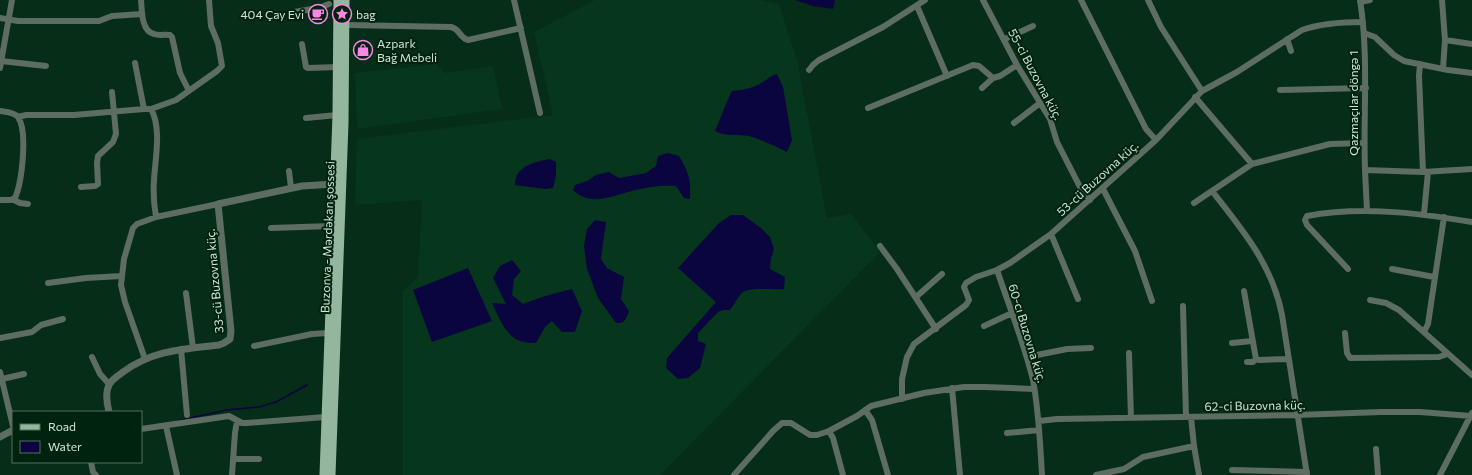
<svg xmlns="http://www.w3.org/2000/svg" width="1472" height="475" viewBox="0 0 1472 475" font-family="Commissioner,sans-serif">
<rect width="100%" height="100%" fill="#062d17"/>
<path fill="#06371c" d="M595 0H761L779 4 797 60 827 218 851 214 880 252 660 475H403V291L418 277 422 200 355 205 357 139 553 115 534 32Z
M437 64 445 73 493 66 502 109 357 129 355 73Z"/>
<path fill="#0a053f" d="M795 0H835L833 9 813 6Z
M777 74 783 87 792 140 787 152C775 146 762 140 749 136 737 134 725 137 715 131 721 118 725 104 732 91 743 90 754 88 763 82 768 79 771 75 777 74Z
M668 153 679 156C689 173 691 180 690 199L684 198 676 186C661 185 647 187 632 191 612 196 590 207 573 190L575 185 587 181 596 175 609 172 619 178 646 173 656 166 658 156Z
M550 159 556 162V176L553 188 545 189 515 185C515 166 534 162 550 159Z
M731 215H743L761 228 770 237 774 249 771 259 770 269 785 277 784 289C774 290 750 287 743 292 738 296 734 305 730 310H723L718 312 698 333V341L706 344 700 368 688 378 678 379 666 368 667 358 716 302 678 268 719 223Z
M595 220 606 222 601 259 607 268 624 277 621 299 629 311C626 319 625 324 616 323L598 298 587 269 584 246 587 229Z
M512 260 521 271 514 279 512 295 523 304 545 296 572 289 582 311 575 332H562L552 321 545 327 536 343C531 343 525 343 520 341 506 336 498 316 492 303L506 304 493 278 500 266Z
M468 268 492 321 432 342 413 290Z"/>
<g fill="none" stroke-linecap="round" stroke-linejoin="round">
<path stroke="#0a053f" stroke-width="1.5" d="M177 421 226 410 259 407 276 402 307 385"/>
<path stroke="#5d6d61" stroke-width="6" d="M141 0C142 10 141 31 154 34 159 36 165 34 170 35L172 37 180 73 189 91
M514 0 540 113
M983 0 1017 65 1050 119 1057 142 1081 189 1090 200
M1081 0 1146 129 1156 140
M1148 0 1161 27 1202 91
M1360 0C1369 56 1363 113 1365 170L1423 172 1472 169
M1442 0 1445 40 1443 69
M1360 2 1370 0
M917 6 947 76
M294 12 319 8 329 4
M0 18 18 21H99L112 16 142 14
M346 25 451 27C460 29 460 38 468 40L521 28
M1364 33 1375 37 1394 55 1404 61 1448 70 1472 73
M1005 39 1033 26
M1287 39 1291 51
M1445 40 1472 44
M302 44 306 67 308 68 338 67
M1 61 46 66
M135 63 144 109
M1420 64 1419 76 1423 172
M0 68 12 0
M809 70 813 65 819 60 883 27 925 0
M982 88 993 78
M1280 90 1366 88
M1195 97 1252 164
M868 108 973 65 979 66 993 78 1000 76 1017 65
M151 109 176 100 217 71 222 66 218 43 211 26 209 0
M0 111C5 112 14 112 18 117 28 131 22 182 15 198L11 200H0
M18 117 26 115H74L144 109H151C162 128 155 160 154 180 153 193 154 205 156 217
M306 118 337 115
M1014 123 1040 103
M1365 170 1367 211
M289 171 291 188
M81 187 95 186 98 184 97 163 98 156 113 142 116 134 112 92
M1103 189 1135 251 1152 301
M1212 191C1242 229 1273 266 1282 315L1307 475
M14 200 20 203 28 204
M1194 203 1252 164 1330 144 1364 143
M1424 214 1428 172
M271 228 332 226
M1051 234 1078 299
M880 246 897 269 936 329
M1348 269 1307 225 1305 220 1307 216C1361 206 1418 213 1472 222
M1392 269 1434 277
M997 270C1009 306 1024 343 1033 380 1039 412 1040 443 1042 475
M48 283 86 278 121 276
M1244 291 1256 359 1259 360 1288 359
M186 293 193 348
M916 297 942 274
M1370 300 1386 303 1399 310 1472 375
M1183 306 1186 417
M984 326 1012 313
M1424 332 1428 324 1444 217
M1345 333 1347 353 1350 358 1439 357 1447 354
M0 338 32 332 41 325 63 319
M1232 343 1252 341
M254 346 312 334 328 333
M181 349 187 415
M1129 353 1131 418
M92 357 100 374 109 384
M1027 357 1067 349 1091 348
M145 359 125 302 121 285 124 259 133 228 137 224 156 217 218 204
M1247 362H1253L1256 359
M0 372 13 426
M2 379 24 374
M952 388 960 475
M902 399V379L907 357 914 344 966 305 969 300 964 287 966 283 976 277 997 270 1010 263 1051 234 1156 140 1202 91 1237 72 1302 30C1322 23 1342 22 1363 22
M865 410 872 420 888 475
M1191 417 1194 446 1199 475
M1039 421 1057 419 1297 415 1381 412H1420L1471 416
M166 426 177 475
M141 429 229 416 242 423H247L325 417
M829 431 833 438 843 475
M1007 433 1039 430
M1376 449 1378 475
M233 459H259
M91 462 93 472 96 475
M1232 470 1307 472
M232 475 235 433 237 421
M734 475 773 431 782 423H791L810 435H817L829 431 857 416 871 406 924 393 964 387H985L1034 389
M1096 475 1124 469 1143 457 1194 446
M1440 475 1472 413"/>
<path stroke="#5d6d61" stroke-width="7" d="M109 412C107 404 105 393 109 385 112 379 118 376 123 372 153 350 183 349 219 345L224 343 230 339 231 331 218 204 302 186 335 184
M0 437 13 430"/>
<path stroke="#94b69e" stroke-width="9" d="M324 475 337 115 338 0
M331 475 344 123 345 0"/>
</g>
<defs>
<symbol id="cafe-ring" viewBox="-11 -11 22 22"><circle r="9.5" fill="#00230d" stroke="#fa87e6" stroke-width="1.5"/><path d="M-5.5-4.5H6V0H3Q3 3.5 0 3.5H-2.5Q-5.5 3.5-5.5 0ZM3-3.2v2h1.7v-2ZM-6 4.5H4V6H-6Z" fill="#fa87e6"/></symbol>
<symbol id="sight-ring" viewBox="-11 -11 22 22"><circle r="9.5" fill="#00230d" stroke="#fa87e6" stroke-width="1.5"/><path d="M0-6L1.8-2.2L6-1.7L2.9 1.2L3.7 5.4L0 3.3L-3.7 5.4L-2.9 1.2L-6-1.7L-1.8-2.2Z" fill="#fa87e6"/></symbol>
<symbol id="shop-ring" viewBox="-11 -11 22 22"><circle r="9.5" fill="#00230d" stroke="#fa87e6" stroke-width="1.5"/><path d="M-5-2.5h2.3a2.7 3.5 0 0 1 5.4 0H5L5.5 6h-11ZM-1.5-2.5h3a1.5 2.3 0 0 0-3 0Z" fill="#fa87e6"/></symbol>
</defs>
<g fill-rule="evenodd">
<use href="#cafe-ring" x="307" y="3" width="22" height="22"/>
<use href="#sight-ring" x="331" y="3" width="22" height="22"/>
<use href="#shop-ring" x="352" y="39" width="22" height="22"/>
</g>
<g text-anchor="middle" dominant-baseline="central" stroke-width="4" stroke-linejoin="round" paint-order="stroke">
<g font-size="12" fill="#cfe4d5" stroke="#00230d" text-anchor="start">
<text x="304" y="14" text-anchor="end">404 Çay Evi</text>
<text x="356" y="14">bag</text>
<text x="377" y="43">Azpark<tspan x="377" dy="14">Bağ Mebeli</tspan></text>
</g>
<g font-size="12" fill="#cfe4d5" stroke="#00230d">
<text transform="translate(1036 74) rotate(62)">55-ci Buzovna küç.</text>
<text transform="translate(1353 103) rotate(-90)">Qazmaçılar döngə 1</text>
<text transform="translate(1097 178) rotate(-42)">53-cü Buzovna küç.</text>
<text transform="translate(327 237) rotate(-88)">Buzonva - Mərdəkan şossesi</text>
<text transform="translate(214 281) rotate(-95)">33-cü Buzovna küç.</text>
<text transform="translate(1028 333) rotate(73)">60-cı Buzovna küç.</text>
<text transform="translate(1255 405) rotate(-1)">62-ci Buzovna küç.</text>
</g>
</g>
<rect x="12" y="411" width="130" height="52" fill="#00230d" stroke="#53705d"/>
<rect x="20" y="424" width="20" height="6" fill="#94b69e" stroke="#53705d"/>
<text x="48" y="431" font-size="12" fill="#cfe4d5">Road</text>
<rect x="20" y="441" width="20" height="12" fill="#0a053f" stroke="#53705d"/>
<text x="48" y="451" font-size="12" fill="#cfe4d5">Water</text>
</svg>
